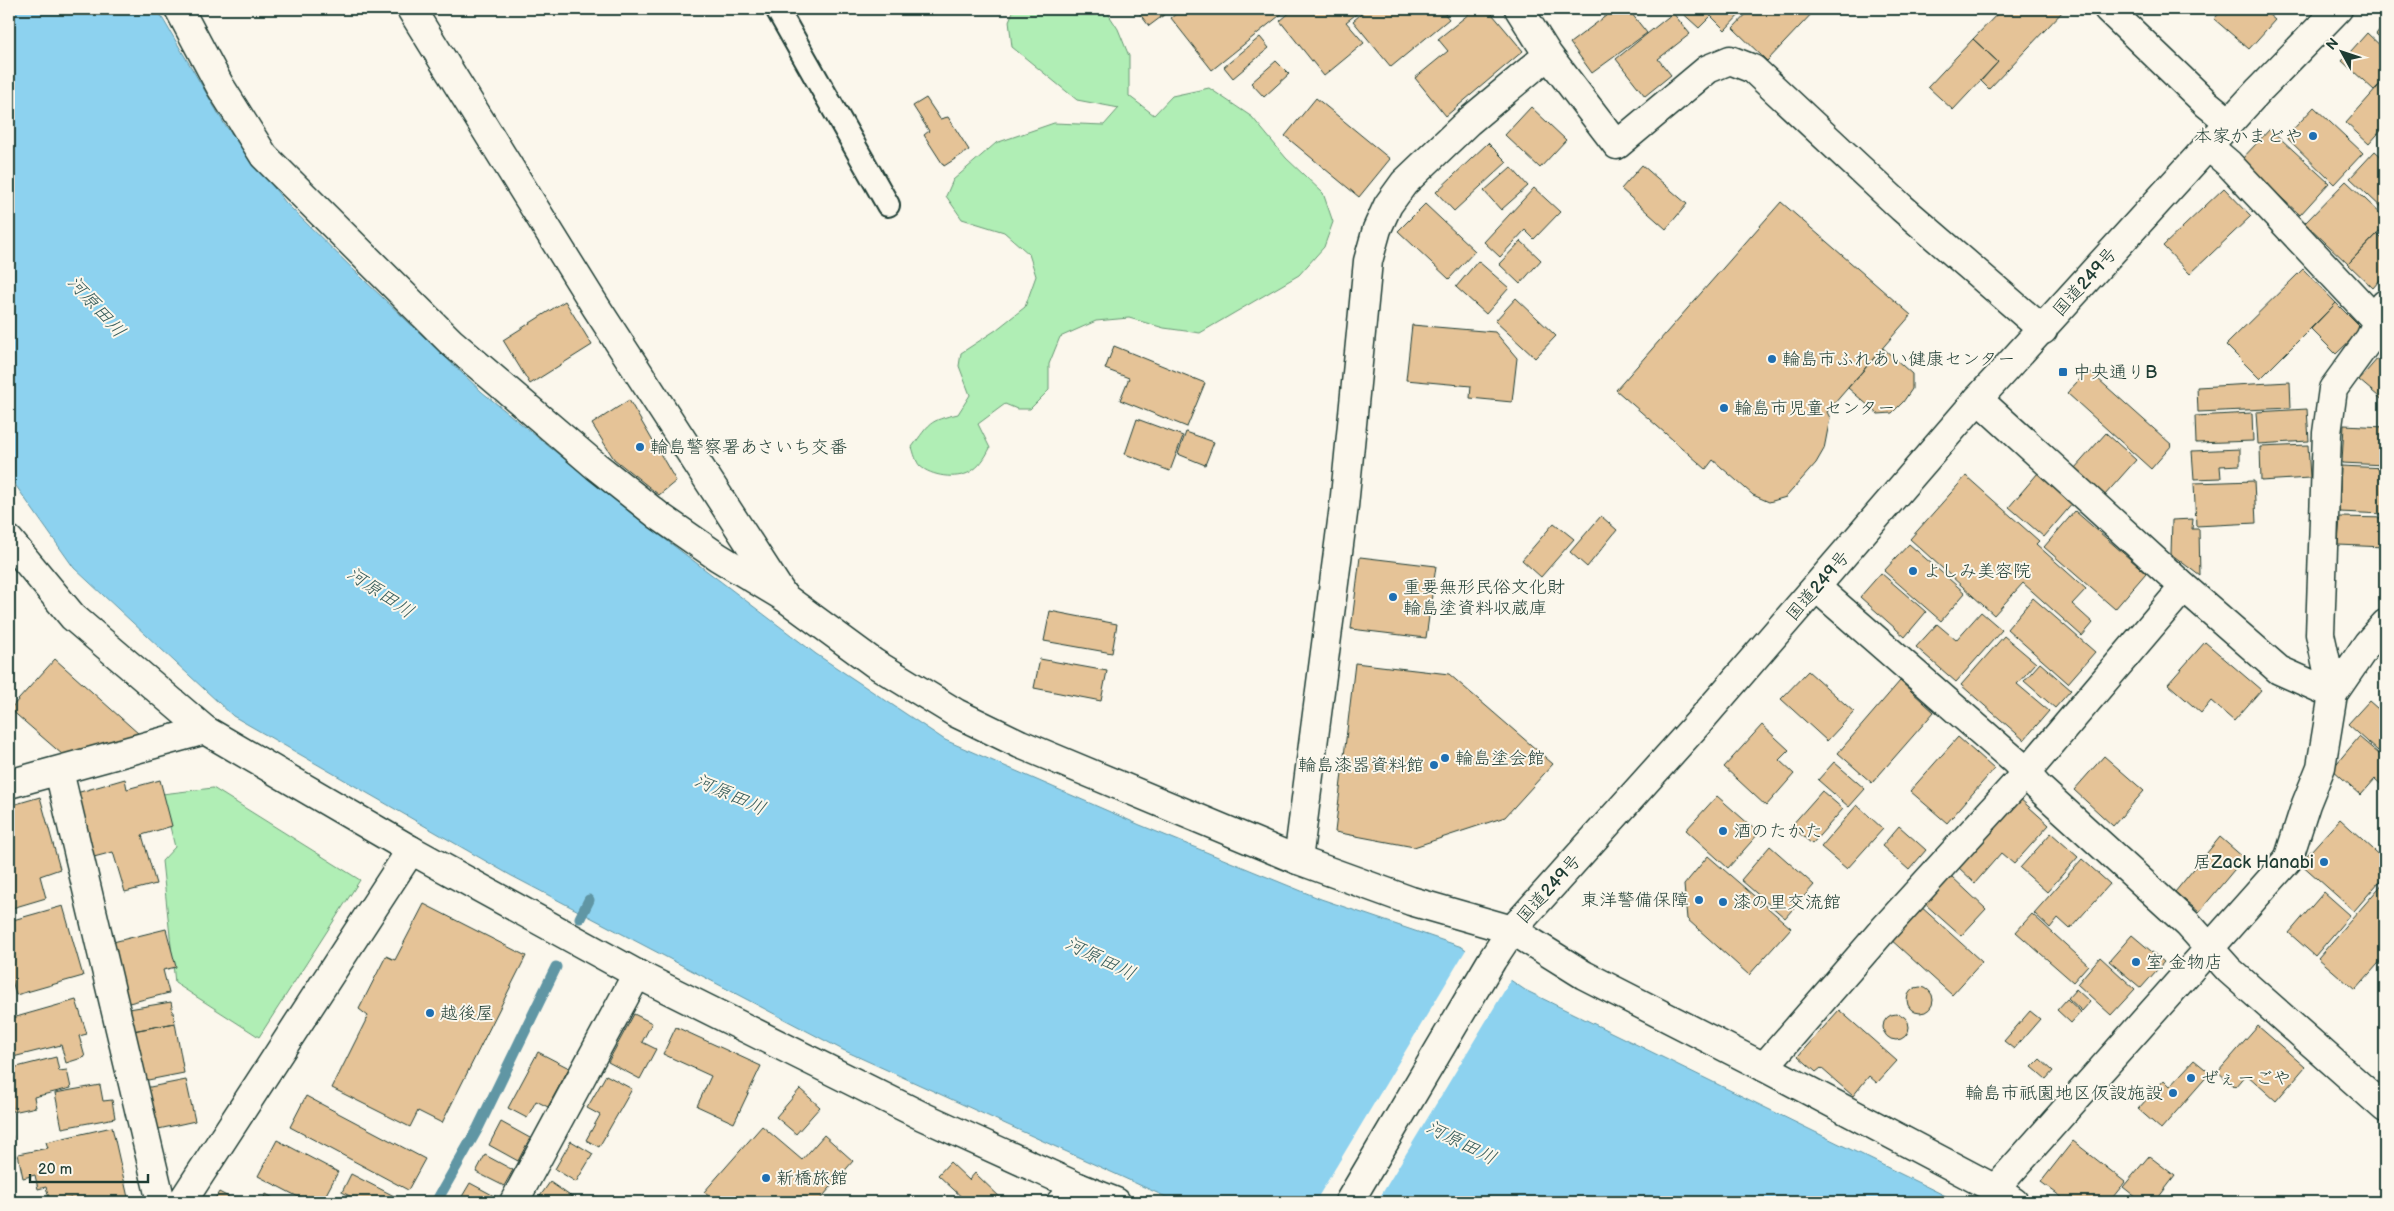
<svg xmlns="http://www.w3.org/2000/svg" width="2394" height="1211" viewBox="0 0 2394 1211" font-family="'Balsamiq Sans','Klee One',sans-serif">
<rect width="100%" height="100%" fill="#fbf7ec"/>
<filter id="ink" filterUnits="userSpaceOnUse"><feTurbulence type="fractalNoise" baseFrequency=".02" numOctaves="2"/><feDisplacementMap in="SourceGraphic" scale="10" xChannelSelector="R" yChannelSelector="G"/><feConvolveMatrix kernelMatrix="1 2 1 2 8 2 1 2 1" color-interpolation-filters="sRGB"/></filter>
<g filter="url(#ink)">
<path fill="#b0eeb5" stroke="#689674" d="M1014 9H1105L1118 29 1129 56V96L1154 115 1172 96 1209 88 1252 117 1286 158 1323 193 1333 222 1324 247 1299 275 1200 333 1164 328 1129 318 1096 321 1060 337 1049 364V390L1030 409H1017L1005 404 978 424 990 448C985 458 980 466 970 472 956 480 931 476 920 466 916 462 914 453 912 447 930 423 928 421 958 414L970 395 959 366 961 353 996 330 1025 307 1036 276 1029 254 1004 232 962 219 946 196 953 180 996 143 1054 123 1104 125 1119 108 1077 100 1012 47 1009 21Z
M213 788 360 880 259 1037 175 983 162 861 175 847 162 794Z"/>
<path fill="#8dd2ef" stroke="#6196a4" d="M9 9H157L225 125 286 203 363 279 482 392 632 514 816 654 945 740 1140 825 1321 899 1462 947 1525 990 1958 1202H1177L843 1050 510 875 233 716 74 568 9 476Z"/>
<path fill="#fbf7ec" d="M1467 948 1512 978 1377 1202H1315Z"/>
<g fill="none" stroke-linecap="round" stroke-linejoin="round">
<path stroke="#6196a4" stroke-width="11" d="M580 918 589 900
M436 1202 478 1128 556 967"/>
</g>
<path fill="#e5c397" stroke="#1f3d34" d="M1136 9H1172L1149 26Z
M1182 9H1282L1284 12 1212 70 1171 18Z
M1294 9H1363L1346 22 1364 43 1324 76 1280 21Z
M1367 9H1441L1449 19 1391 67 1353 21Z
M1475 9H1488L1523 51 1446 116 1415 78 1448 51 1438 39Z
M1615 9H1628L1647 33 1592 73 1570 43Z
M1678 9H1740L1743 11 1725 30 1711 16 1699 28Z
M1751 9H1816L1767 61 1733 28Z
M2002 9H2065L1989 89 1981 81 1998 62 1973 39Z
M2223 9H2262L2275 20 2249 49 2214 19Z
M1673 13 1690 34 1658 59 1671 75 1645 96 1616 59Z
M2385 23V42L2376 34Z
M2367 33 2385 50V79L2374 90 2342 61Z
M1260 37 1269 48 1233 78 1224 67Z
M1973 39 1998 62 1953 110 1928 87Z
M1276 61 1289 74 1264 97 1251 83Z
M2385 79V126L2369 144 2346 123Z
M926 98 940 119 948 117 969 150 944 166 924 135 929 131 913 106Z
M1316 98 1390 159 1359 197 1285 136Z
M1531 107 1566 140 1540 168 1505 135Z
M2314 107 2363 153 2334 184 2286 137Z
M2270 129 2329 183 2300 215 2241 160Z
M1488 143 1507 162 1454 211 1436 192Z
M2375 151 2385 160V211L2350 178Z
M1642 165 1687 204 1666 229 1621 189Z
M1511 167 1528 186 1501 210 1484 191Z
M2346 181 2385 218V226L2348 264 2305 223Z
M1534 188 1560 212 1534 239 1525 230 1500 257 1484 242Z
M2224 188 2251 216 2190 274 2163 246Z
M1781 202 1911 315 1827 412 1830 418 1824 449 1816 463 1786 497 1769 502 1753 495 1713 460 1706 469 1616 390Z
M1425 204 1475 251 1449 279 1398 231Z
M2377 234 2385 242V274L2373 288 2348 264Z
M1521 241 1541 260 1520 284 1499 264Z
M1478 261 1509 288 1486 314 1456 287Z
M2303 269 2336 303 2260 379 2226 345Z
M1516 298 1556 336 1535 358 1495 321Z
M565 301 592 345 530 384 503 340Z
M2336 303 2362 329 2336 354 2311 329Z
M1412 325 1495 332 1517 358 1512 402 1470 398 1471 386 1406 380Z
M1114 346 1205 383 1187 427 1120 400 1129 378 1105 369Z
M1883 348 1912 374V389L1903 402 1892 413 1878 414 1848 388Z
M2378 358 2385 365V402L2359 380Z
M2088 370 2172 445 2151 469 2067 393Z
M2290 382 2291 408 2198 412 2197 387Z
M629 400 676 481 659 495 614 459 592 424Z
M2307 409 2309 441 2258 444 2256 412Z
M2252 413 2253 441 2196 443 2195 416Z
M1137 419 1183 436 1170 471 1125 454Z
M2344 425 2385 427V465L2342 463Z
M1186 432 1214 442 1205 465 1178 454Z
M2106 433 2136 460 2104 496 2074 469Z
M2308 445 2310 478 2261 481 2260 447Z
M2240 449V465L2220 466 2221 478 2194 479 2192 451Z
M2341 466 2385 468V514L2339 512Z
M2038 473 2073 503 2044 537 2009 507Z
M1966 476 2039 541 2036 544 2086 589 2072 604 2093 623 2082 636 2023 583 1994 615 1910 539Z
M2254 481 2256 523 2196 526 2194 483Z
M2075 511 2146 573 2115 609 2044 547Z
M1601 516 1617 530 1587 567 1570 552Z
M2340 517 2385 518V547L2338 545Z
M2193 519 2192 529H2199L2200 576 2171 554 2172 520Z
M1554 523 1574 539 1541 577 1522 560Z
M1909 544 1965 593 1941 621 1884 571Z
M1360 557 1436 566 1426 638 1351 629Z
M1881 573 1926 612 1905 637 1860 597Z
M2033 598 2095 652 2068 683 2007 629Z
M1050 611 1117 624 1112 653 1044 641Z
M1981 612 2002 630 1956 682 1916 647 1937 624 1956 640Z
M2004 636 2036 663 2017 684 2049 711 2024 740 1961 685Z
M2205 642 2261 690 2234 721 2211 701 2201 713 2168 684Z
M55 659 139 734 63 755 10 709Z
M1040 659 1107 671 1101 701 1034 688Z
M1355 663 1449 674 1553 764 1505 817 1414 847 1335 832Z
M2040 663 2071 690 2055 708 2024 681Z
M1808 671 1854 712 1827 741 1781 699Z
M1900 681 1934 712 1872 783 1838 753Z
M2369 701 2385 715V743L2378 751 2348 724Z
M1762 725 1789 750 1779 760 1794 774 1766 806 1724 767Z
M1958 737 1994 769 1947 823 1910 791Z
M2359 737 2385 759V788L2375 779 2361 795 2332 769Z
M2104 756 2144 791 2113 826 2074 790Z
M1834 762 1865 789 1849 807 1818 780Z
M125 779 127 789 160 780 172 826 142 835 156 884 125 892 113 852 90 858 73 794Z
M1822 791 1843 809 1812 844 1791 826Z
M1717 796 1759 833 1728 868 1686 830Z
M40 797 60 869 40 876 46 898 9 909V806Z
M2018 797 2049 825 2014 864 2001 853 1975 883 1957 866Z
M1857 805 1883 829 1847 869 1821 847Z
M2340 819 2385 860V875L2354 911 2300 863Z
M1899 826 1926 850 1909 870 1882 846Z
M2051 833 2078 857 2047 892 2020 868Z
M2220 837 2244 858 2199 912 2175 892Z
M1770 846 1814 885 1785 918 1741 880Z
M1708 856 1791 928 1749 975 1687 919 1684 885Z
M2082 859 2110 884 2070 929 2058 918 2050 928 2034 913Z
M1951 876 1986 909 1961 936 1925 904Z
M2385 881V956L2355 990 2318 958Z
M2324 892 2350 915 2315 956 2289 933Z
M424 904 526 956 442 1123 418 1111 410 1127 332 1088 368 1016 359 1009 386 956 395 960Z
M1919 905 1982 962 1952 995 1889 938Z
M63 906 83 976 16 995 9 969V912L11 911 13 920Z
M2032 914 2088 965 2073 982 2016 932Z
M166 929 176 967 163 970 169 993 125 1004 109 943Z
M2132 935 2164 962 2141 988 2109 961Z
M2100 957 2135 989 2111 1015 2077 984Z
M1907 1000a13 13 0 1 1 26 0a13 13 0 1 1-26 0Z
M2076 989 2090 1002 2082 1011 2068 998Z
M2067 999 2081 1012 2071 1023 2057 1010Z
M76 1000 87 1034 79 1036 85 1057 66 1063 61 1045 13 1057 9 1041V1019Z
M171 1002 175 1023 133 1031 129 1009Z
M1839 1010 1897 1061 1877 1083 1869 1076 1853 1096 1821 1068 1816 1072 1798 1056Z
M2030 1011 2040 1019 2014 1049 2004 1041Z
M1883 1027a13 13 0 1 1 26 0a13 13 0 1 1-26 0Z
M634 1014 652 1023 642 1042 656 1049 640 1079 608 1062Z
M175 1023 184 1073 143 1081 133 1031Z
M2258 1026 2305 1067 2276 1101 2246 1074 2235 1087 2218 1072Z
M676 1027 761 1066 734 1123 697 1106 711 1076 663 1054Z
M538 1052 569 1068 548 1107 536 1101 527 1118 508 1108Z
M56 1057 59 1071 67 1070 71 1088 34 1097 36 1107 13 1112 9 1094V1069Z
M2040 1059 2053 1071 2046 1079 2032 1067Z
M2194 1060 2210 1073 2161 1129 2138 1109 2164 1080 2170 1086Z
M606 1075 632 1089 599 1147 586 1140 600 1115 587 1108Z
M186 1080 195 1121 154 1130 145 1088Z
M100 1085 103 1101 112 1100 115 1118 62 1128 55 1093Z
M800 1089 820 1107 796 1134 776 1117Z
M306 1096 425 1159 408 1190 290 1127Z
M9 1118 15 1157 9 1158Z
M501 1122 530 1138 518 1161 489 1145Z
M762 1126 802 1160 824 1135 853 1161 818 1202H715L704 1192Z
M112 1127 129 1202H72L71 1198 50 1202 46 1187 38 1189 35 1175 23 1178 18 1154 48 1148 46 1142Z
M277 1140 338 1172 322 1202H308L258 1176Z
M571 1141 593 1154 576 1182 555 1169Z
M2073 1141 2125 1182 2109 1202H2068L2041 1182Z
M485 1155 513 1170 504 1186 476 1172Z
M2149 1156 2175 1176 2155 1202H2142L2123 1187Z
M950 1162 969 1180 975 1173 1005 1202H967L938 1175Z
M351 1174 398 1198 395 1202H361L342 1192Z
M550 1182 576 1200 574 1202H536Z
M470 1183 498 1198 495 1202H464L460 1200Z
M219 1192 238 1202H213Z
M266 1194 280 1202H261Z"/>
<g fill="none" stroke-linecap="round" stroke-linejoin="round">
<defs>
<path id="service" d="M777 9 888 205"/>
<path id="minor" d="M179 9 220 86 264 156 451 342 596 466 659 516 718 557 784 597
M1519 9 1548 55 1617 145 1708 69 1730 60 1753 69 1902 208 2043 330
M2108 9 2207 104 2229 122
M2208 146 2229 164 2385 330
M1978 399 2184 587 2279 670 2333 694
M2184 587 2026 773 1883 930 1764 1067 1995 1189 2288 860 2306 804 2321 767 2333 694 2320 634 2327 433 2333 389 2370 338 2385 304
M1817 588 2015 761 2038 787 2188 924 2229 970 2385 1108
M2333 694 2368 643 2385 624
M59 771 161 1202
M9 784 205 730
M1298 860 1344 506 1368 261 1377 229 1388 205 1404 183 1468 122 1548 55
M182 1202 411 850
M514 1202 637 974
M1061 1202 1078 1187"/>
<path id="tertiary" d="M411 9 596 307 784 597 874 663 956 713 1020 744 1298 860 1411 901 1512 930 1584 975 1764 1067
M9 540 73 617 205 730 411 850 637 974 922 1116 1078 1187 1116 1202
M1995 1189 2014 1202"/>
<path id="trunk" d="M1349 1202 1492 960 1512 930 1700 721 1978 399 2259 90 2338 9"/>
</defs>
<use href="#service" stroke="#1f3d34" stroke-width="26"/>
<use href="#minor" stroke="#1f3d34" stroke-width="31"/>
<use href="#tertiary" stroke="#1f3d34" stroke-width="31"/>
<use href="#trunk" stroke="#1f3d34" stroke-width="31"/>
<use href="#service" stroke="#fbf7ec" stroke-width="22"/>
<use href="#minor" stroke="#fbf7ec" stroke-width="28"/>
<use href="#tertiary" stroke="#fbf7ec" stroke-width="28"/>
<use href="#trunk" stroke="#fbf7ec" stroke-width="28"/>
</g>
</g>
<g fill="#1f6fb2" stroke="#fbf7ec" stroke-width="2">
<circle cx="2313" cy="136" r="5"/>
<circle cx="1772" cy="359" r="5"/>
<rect x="2058" y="367" width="10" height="10" rx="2.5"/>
<circle cx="1724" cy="408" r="5"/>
<circle cx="640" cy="447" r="5"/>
<circle cx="1913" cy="571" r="5"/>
<circle cx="1393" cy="597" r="5"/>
<circle cx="1445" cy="758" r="5"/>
<circle cx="1434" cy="765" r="5"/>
<circle cx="1723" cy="831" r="5"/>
<circle cx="2324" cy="862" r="5"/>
<circle cx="1699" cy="900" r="5"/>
<circle cx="1723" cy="902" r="5"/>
<circle cx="2136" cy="962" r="5"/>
<circle cx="430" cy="1013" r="5"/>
<circle cx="2191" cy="1078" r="5"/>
<circle cx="2173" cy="1093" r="5"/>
<circle cx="766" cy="1178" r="5"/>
</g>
<g text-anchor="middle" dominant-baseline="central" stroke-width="4" stroke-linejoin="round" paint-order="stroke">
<g font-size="18" fill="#1f3d34" stroke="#fbf7ec" text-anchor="start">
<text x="2303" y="136" text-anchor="end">本家かまどや</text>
<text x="1782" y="359">輪島市ふれあい健康センター</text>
<text x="2073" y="372">中央通りB</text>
<text x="1734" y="408">輪島市児童センター</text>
<text x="650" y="447">輪島警察署あさいち交番</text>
<text x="1923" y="571">よしみ美容院</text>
<text x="1403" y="587">重要無形民俗文化財<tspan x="1403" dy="21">輪島塗資料収蔵庫</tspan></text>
<text x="1455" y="758">輪島塗会館</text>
<text x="1424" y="765" text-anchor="end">輪島漆器資料館</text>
<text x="1733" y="831">酒のたかた</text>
<text x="2314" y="862" text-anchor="end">居Zack Hanabi</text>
<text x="1689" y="900" text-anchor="end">東洋警備保障</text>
<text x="1733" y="902">漆の里交流館</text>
<text x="2146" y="962">室 金物店</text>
<text x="440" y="1013">越後屋</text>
<text x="2201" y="1078">ぜぇーごや</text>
<text x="2163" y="1093" text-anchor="end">輪島市祇園地区仮設施設</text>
<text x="776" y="1178">新橋旅館</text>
</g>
<g font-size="18" fill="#1f3d34" stroke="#fbf7ec">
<text transform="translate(2085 282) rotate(-48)">国道249号</text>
<text transform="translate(1818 586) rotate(-49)">国道249号</text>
<text transform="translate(1549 889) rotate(-48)">国道249号</text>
</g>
<g font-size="19" font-style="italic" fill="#355b59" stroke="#fbf7ec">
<text transform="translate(96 307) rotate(48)">河原田川</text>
<text transform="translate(380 593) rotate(34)">河原田川</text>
<text transform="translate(730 795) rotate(24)">河原田川</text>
<text transform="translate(1100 959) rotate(26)">河原田川</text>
<text transform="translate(1461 1143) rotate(27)">河原田川</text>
</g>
</g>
<rect width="2394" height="1211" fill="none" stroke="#fbf7ec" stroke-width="30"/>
<rect x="15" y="15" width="2364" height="1181" fill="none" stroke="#1f3d34" stroke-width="2" filter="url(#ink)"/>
<g transform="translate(2342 52) rotate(310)" stroke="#fbf7ec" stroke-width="4" paint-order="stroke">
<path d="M0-4L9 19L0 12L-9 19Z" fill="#1f3d34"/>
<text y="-8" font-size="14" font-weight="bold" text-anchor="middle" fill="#1f3d34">N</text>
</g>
<path d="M30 1174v8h118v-8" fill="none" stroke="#1f3d34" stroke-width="2.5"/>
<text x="38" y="1174" font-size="15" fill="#1f3d34" stroke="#fbf7ec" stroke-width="4" paint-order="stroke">20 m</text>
</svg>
